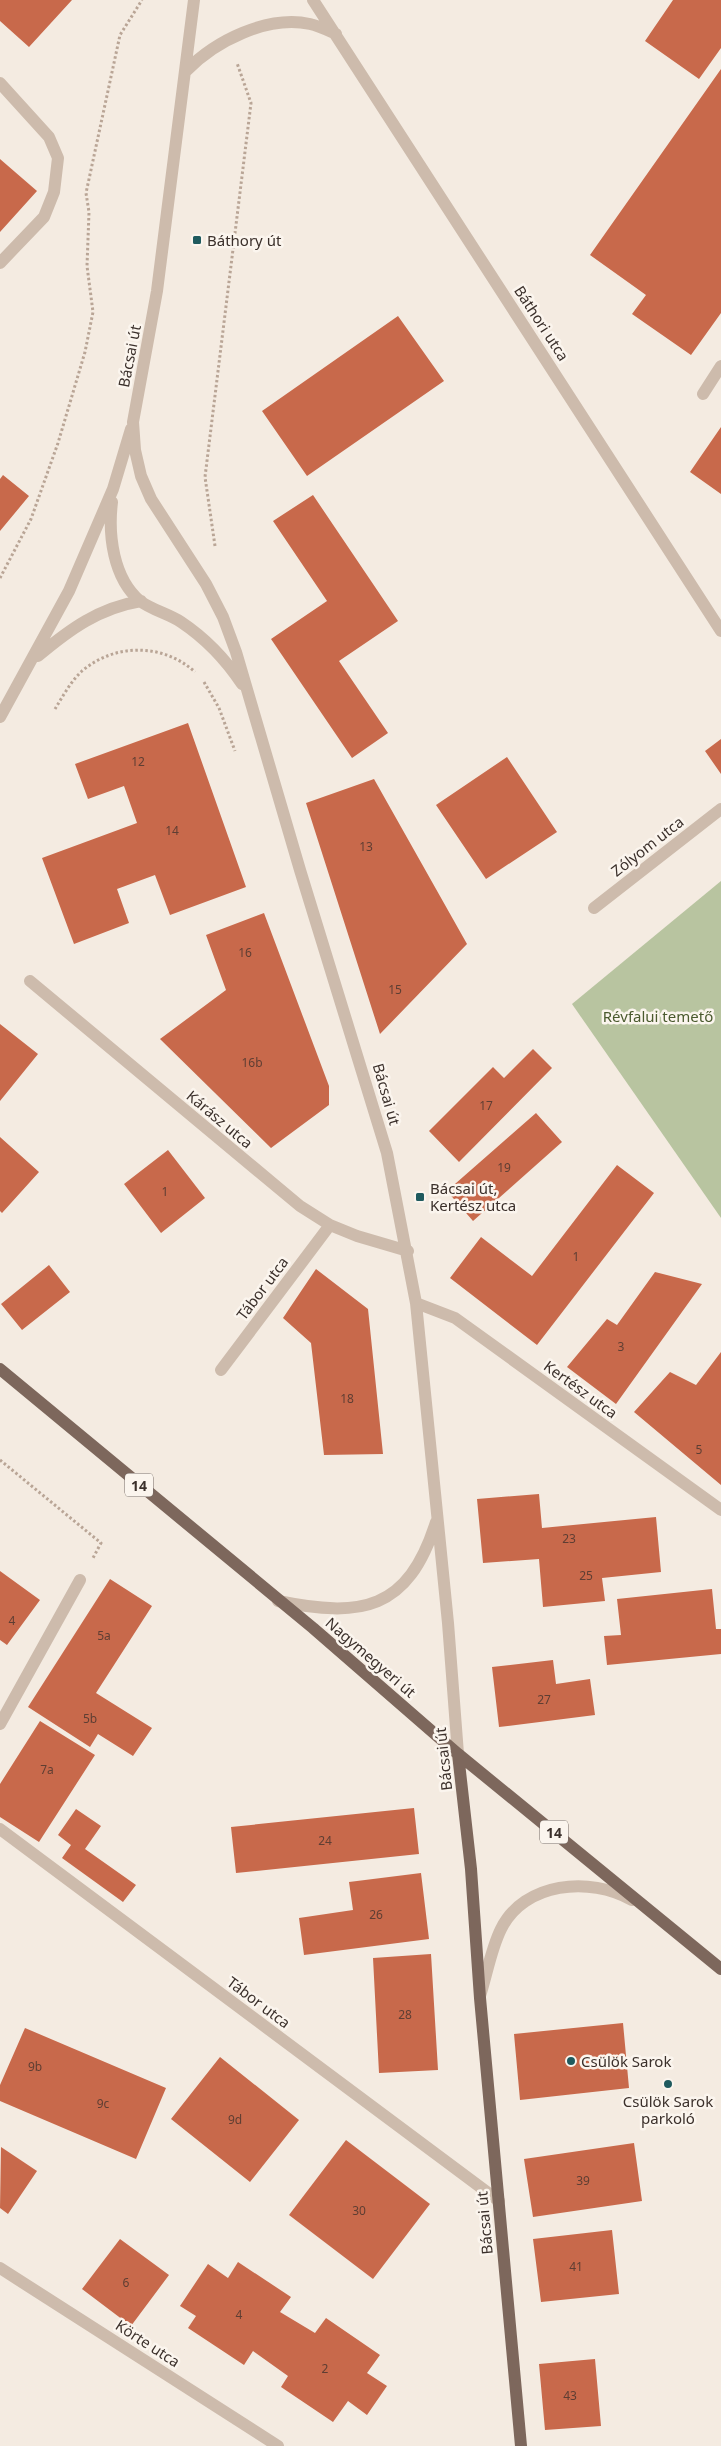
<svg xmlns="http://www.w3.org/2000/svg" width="721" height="2446" viewBox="0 0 721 2446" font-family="'Noto Sans',sans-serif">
<rect width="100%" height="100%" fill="#f4ebe1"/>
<path fill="#b8c4a0" d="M721 881V1218L572 1004Z"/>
<path fill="#c8694b" d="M0 0H72L29 47 0 21Z
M673 0H721V48L699 79 645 41Z
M721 69V313L691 355 632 314 646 295 590 255Z
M0 159 37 191 0 232Z
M398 316 444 381 307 476 262 411Z
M721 427V494L690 472Z
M3 475 29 496 0 531V479Z
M313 495 398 621 339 661 388 733 352 758 271 639 327 601 273 521Z
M188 723 246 887 170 915 155 875 117 889 129 923 74 944 42 858 137 823 124 786 88 799 75 764Z
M721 739V774L705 751Z
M507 757 557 832 486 879 436 805Z
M374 779 467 944 380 1034 306 803Z
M264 913 329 1086V1105L271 1148 160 1039 226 990 206 935Z
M0 1024 38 1054 0 1101Z
M533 1049 552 1068 459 1162 429 1131 493 1067 504 1078Z
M536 1113 562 1142 473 1221 447 1191Z
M0 1137 39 1172 2 1213 0 1211Z
M168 1150 205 1198 161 1233 124 1184Z
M617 1165 654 1193 537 1345 450 1278 481 1237 532 1276Z
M49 1265 70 1292 22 1330 1 1304Z
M316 1269 368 1309 383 1454 324 1455 311 1343 283 1318Z
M655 1272 702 1284 616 1404 567 1367 607 1319 617 1325Z
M721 1352V1485L634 1412 670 1372 696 1385Z
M539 1494 542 1528 656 1517 661 1572 602 1578 605 1601 543 1607 539 1559 483 1563 477 1499Z
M0 1571 40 1600 7 1645 0 1640Z
M110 1579 152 1606 96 1693 152 1728 133 1756 98 1734 90 1747 28 1707Z
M712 1589 716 1629H721V1654L607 1665 604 1636 621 1635 617 1599Z
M553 1660 556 1684 590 1679 595 1715 499 1727 492 1667Z
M40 1721 95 1755 39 1842 0 1817V1784Z
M414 1808 419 1854 236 1873 231 1827Z
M76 1809 101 1826 85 1849 136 1885 123 1902 62 1858 71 1845 58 1835Z
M421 1873 429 1939 304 1955 299 1918 353 1910 349 1882Z
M431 1954 438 2070 379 2073 373 1958Z
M623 2023 629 2088 520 2100 514 2034Z
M25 2028 166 2088 136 2159 0 2101V2085Z
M220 2057 299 2120 250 2182 171 2119Z
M346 2140 430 2204 373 2279 289 2215Z
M634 2143 642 2201 533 2217 524 2159Z
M1 2147 37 2171 8 2214 0 2208Z
M612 2230 619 2294 541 2302 533 2239Z
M120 2239 169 2275 131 2326 82 2289Z
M238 2262 291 2297 280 2312 315 2333 326 2318 380 2355 367 2373 387 2386 367 2415 348 2401 333 2422 281 2387 288 2376 253 2351 244 2365 188 2328 196 2316 180 2306 208 2264 228 2278Z
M595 2359 601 2426 545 2430 539 2364Z"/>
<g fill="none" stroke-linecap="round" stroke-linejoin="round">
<path stroke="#b9a596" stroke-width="3" stroke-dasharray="2.5 2.5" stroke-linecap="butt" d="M215 546 205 477 251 103 237 63
M0 578 31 519 58 443 85 352 93 312 87 266 89 212 86 193 120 35 142 0
M204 682 219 708 235 751
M55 709C63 696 71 681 82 671 115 643 163 643 195 672
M0 1460 101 1543 93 1558"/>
<path stroke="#cdbbac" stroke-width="12" d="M194 0 157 291 133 422 135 450 141 476 151 499 206 584 223 617 236 652 300 870 387 1153 416 1303 448 1623 458 1754
M313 0 721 631
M186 71C215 41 267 15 310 24 319 26 327 30 336 34
M0 83 49 137 58 158 54 192 44 217 0 263
M703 394 721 366
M112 502C108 535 113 578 140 601 152 610 169 614 181 622 205 638 226 660 242 684
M38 656C70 629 99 608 141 601
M0 717 69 591 113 489 131 429
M594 908 721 809
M30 981 300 1206 330 1225 357 1236 408 1251
M416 1303 455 1318 721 1510
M221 1370 330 1225
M278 1601C361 1618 408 1611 436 1522
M0 1724 80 1580
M0 1829 499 2201
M480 1996C487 1974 491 1949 501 1929 524 1882 590 1876 632 1900
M0 2268 278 2446"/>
<path stroke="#7d675c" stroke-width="12" d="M0 1369 313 1628 458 1754 721 1969
M458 1754 471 1869 480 1998 521 2446"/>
</g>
<g fill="#1f5a5e" stroke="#fbf5ee" stroke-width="2">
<rect x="192" y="235" width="10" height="10" rx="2.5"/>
<rect x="415" y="1192" width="10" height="10" rx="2.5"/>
<circle cx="571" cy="2061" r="5"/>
<circle cx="668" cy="2084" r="5"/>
</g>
<g text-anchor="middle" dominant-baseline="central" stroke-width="5" stroke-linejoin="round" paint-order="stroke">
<g font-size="12" fill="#5e3e33">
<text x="138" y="761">12</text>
<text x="172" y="830">14</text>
<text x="366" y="846">13</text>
<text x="245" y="952">16</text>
<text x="395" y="989">15</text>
<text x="252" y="1062">16b</text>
<text x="486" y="1105">17</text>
<text x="504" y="1167">19</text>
<text x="165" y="1191">1</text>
<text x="576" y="1256">1</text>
<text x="621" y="1346">3</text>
<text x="347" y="1398">18</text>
<text x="699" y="1449">5</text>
<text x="569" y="1538">23</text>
<text x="586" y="1575">25</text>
<text x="12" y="1620">4</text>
<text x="104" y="1635">5a</text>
<text x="544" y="1699">27</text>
<text x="90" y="1718">5b</text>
<text x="47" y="1769">7a</text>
<text x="325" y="1840">24</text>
<text x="376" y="1914">26</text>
<text x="405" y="2014">28</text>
<text x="35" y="2066">9b</text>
<text x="103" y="2103">9c</text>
<text x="235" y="2119">9d</text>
<text x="583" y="2180">39</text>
<text x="359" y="2210">30</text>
<text x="576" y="2266">41</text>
<text x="126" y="2282">6</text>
<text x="239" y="2314">4</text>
<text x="325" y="2368">2</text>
<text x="570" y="2395">43</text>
</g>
<g fill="#fbf5ee" stroke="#756b66" stroke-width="1">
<rect x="125" y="1473.5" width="28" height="23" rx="4"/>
<rect x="540" y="1820.5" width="28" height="23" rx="4"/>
</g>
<g font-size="14" font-weight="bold" fill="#3b302b">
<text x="139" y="1485">14</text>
<text x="554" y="1832">14</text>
</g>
<g font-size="15" fill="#3b302b" stroke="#fbf5ee" text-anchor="start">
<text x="207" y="240">Báthory út</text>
<text x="430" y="1188">Bácsai út,<tspan x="430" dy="17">Kertész utca</tspan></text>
<text x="581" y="2061">Csülök Sarok</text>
<text x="668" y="2101" text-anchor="middle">Csülök Sarok<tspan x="668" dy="17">parkoló</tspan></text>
</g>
<g font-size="15" fill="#3b302b" stroke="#fbf5ee">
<text transform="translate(542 323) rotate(57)">Báthori utca</text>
<text transform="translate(129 356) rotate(-79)">Bácsai út</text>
<text transform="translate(647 846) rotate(-38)">Zólyom utca</text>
<text transform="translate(387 1094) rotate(74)">Bácsai út</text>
<text transform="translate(220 1119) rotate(40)">Kárász utca</text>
<text transform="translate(262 1288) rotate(-53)">Tábor utca</text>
<text transform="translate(581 1389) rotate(36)">Kertész utca</text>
<text transform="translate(371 1657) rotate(41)">Nagymegyeri út</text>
<text transform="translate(443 1759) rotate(-96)">Bácsai út</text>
<text transform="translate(259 2002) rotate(37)">Tábor utca</text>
<text transform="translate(484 2223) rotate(-95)">Bácsai út</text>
<text transform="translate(148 2343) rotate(33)">Körte utca</text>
</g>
<g font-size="15" fill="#4a5a2e" stroke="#fbf5ee">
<text x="658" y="1016">Révfalui temető</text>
</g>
</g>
</svg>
